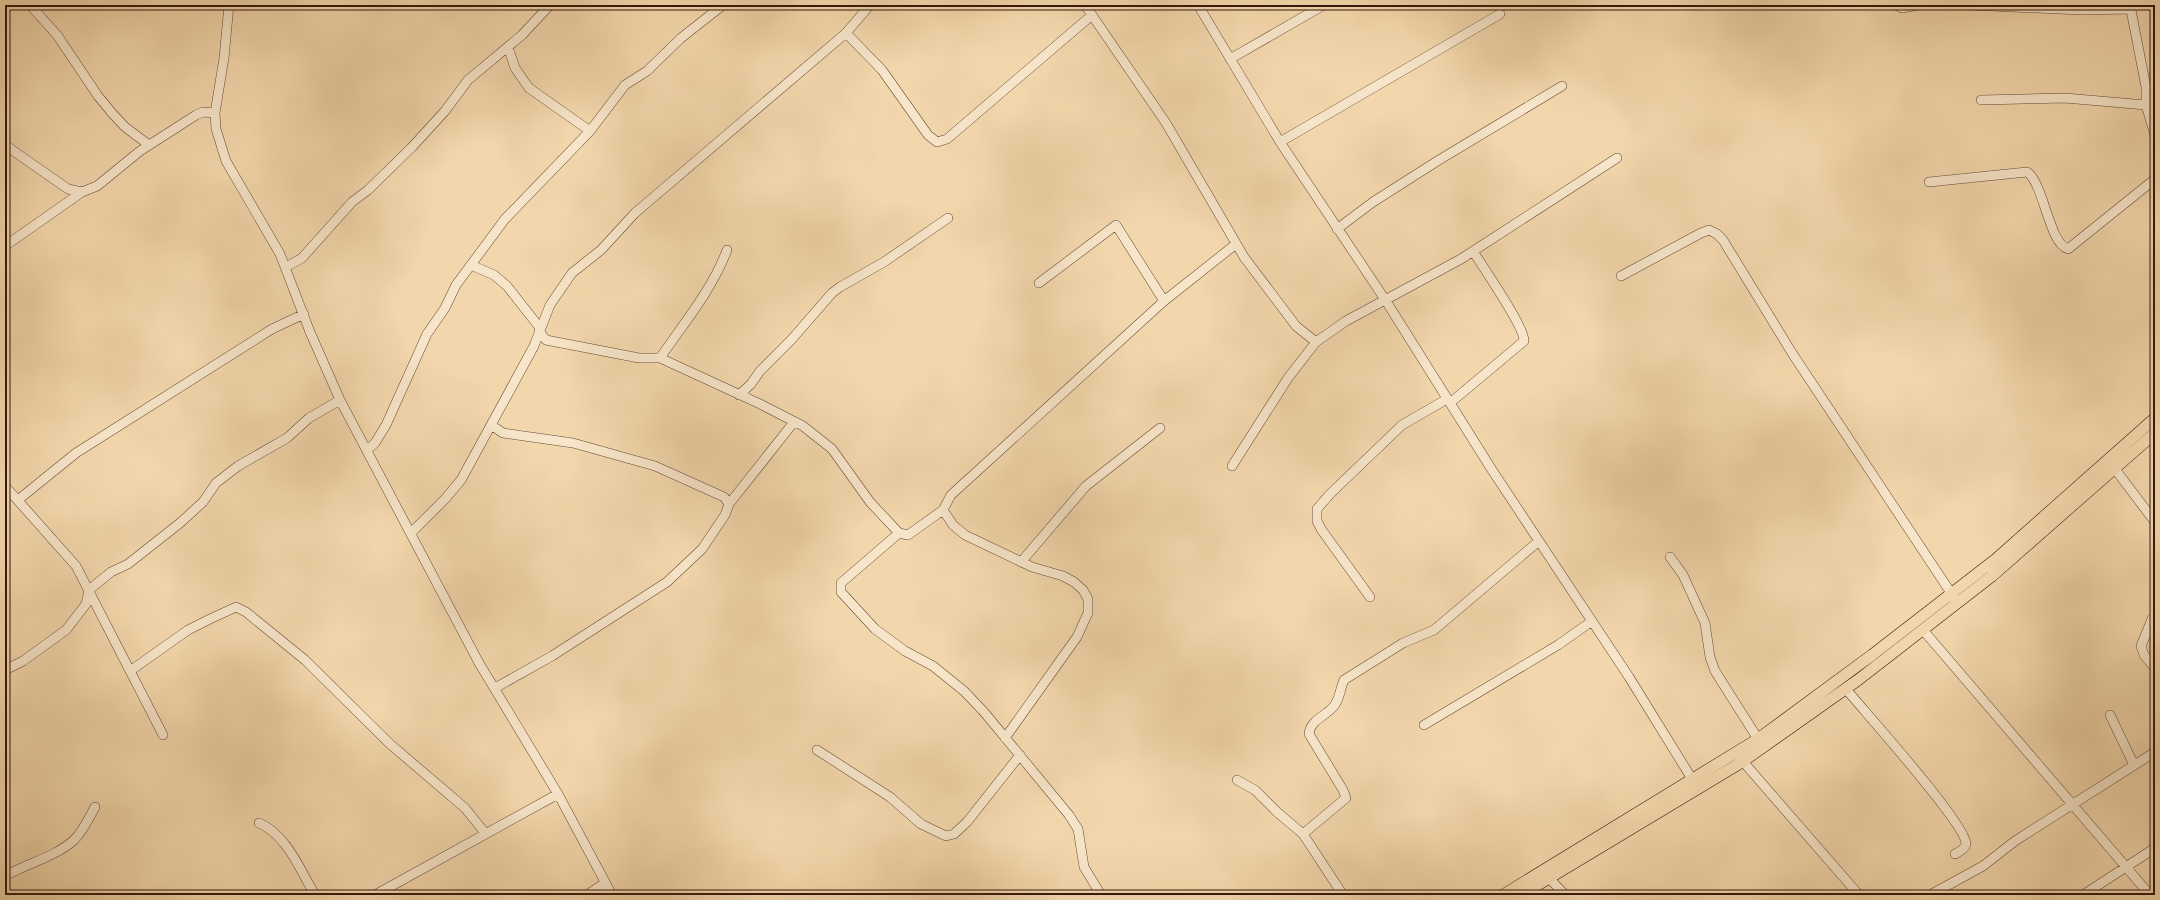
<svg xmlns="http://www.w3.org/2000/svg" width="2160" height="900" viewBox="0 0 2160 900" font-family="'Libre Bodoni',serif">
<rect width="100%" height="100%" fill="#f3d7ac"/>
<filter id="stains"><feTurbulence type="fractalNoise" baseFrequency=".005" numOctaves="4"/><feColorMatrix values="0 0 0 0 .2 0 0 0 0 .09 0 0 0 0 .02 0 0 0 .5 -.17"/></filter>
<radialGradient id="worn" r=".72"><stop offset=".6" stop-color="#630" stop-opacity="0"/><stop offset="1" stop-color="#630" stop-opacity=".3"/></radialGradient>
<g fill="none" stroke-linecap="round" stroke-linejoin="round">
<defs>
<path id="minor" d="M30 5 57 35 98 96 112 113 125 127 149 145
M229 5 224 58 215 113 216 129 226 161 280 254 310 332 340 400 479 663 558 794 612 895
M870 5 846 33 882 70 928 135 937 142 947 139 1092 15
M1085 5 1166 123 1244 257 1296 326 1316 342 1346 321 1461 259 1617 158
M1198 5 1280 142 1386 301 1492 470 1629 677 1692 779
M1896 5 1902 8 1918 5
M1969 5 2082 10 2131 9
M2130 5 2146 87V105L2155 135
M508 47 515 68 529 88 590 131
M1230 59 1324 5
M1981 100 2065 98 2146 105
M1280 142 1500 14
M5 145 68 189 82 192 97 186 140 151 196 115 203 112 215 113
M1929 182 2027 172C2044 183 2049 244 2068 249L2155 179
M1337 229 1373 202 1439 160 1562 86
M5 246 82 192
M471 265 494 275 507 286 540 328
M286 267 302 258 352 202 368 190 412 147 445 111 468 80 522 35 550 5
M1621 276 1701 233 1709 230 1717 234 1723 240 1792 353 1955 599
M1039 283 1116 225 1164 301
M539 331 546 340 639 358H660L760 404 803 426 832 449 870 502 899 533 908 535 943 510 951 495 1164 301 1236 244
M660 358C684 323 712 290 727 250
M739 395 751 384 760 371 792 339 832 293 840 287 884 262 948 218
M1450 403 1524 341C1525 327 1482 266 1473 251
M491 425 503 433 573 443 655 466 724 497 729 504 725 515 702 549 667 582 552 656 495 688
M367 450 375 443 386 425 427 334 445 308 456 285 505 219 590 131 625 85 647 71 681 38 723 5
M1232 466 1288 378 1316 342
M2115 469 2155 522
M5 486 76 566 163 735
M18 500 76 453 272 329 304 314
M729 504 794 422
M943 510 953 525 965 535 1032 567 1063 576 1074 582 1083 590 1088 599V613L1077 637 1005 738
M411 533 445 499 461 480 534 346 550 305 572 273 601 250 635 213 846 33
M899 533 841 583V592L875 629 905 651 933 666 964 691 984 712 1069 815 1078 829 1084 867 1101 895
M1670 557 1683 575 1705 623 1710 657 1715 671 1758 739
M1021 562 1086 486 1160 428
M1370 597 1321 529 1317 521V509L1330 494 1402 425 1447 399
M2152 619 2141 646 2144 655 2155 668
M1923 630 2150 895
M5 670 23 661 66 630 86 604 89 590 111 572 128 564 180 523 203 502 216 483 238 466 287 438 309 418 340 400
M130 671 188 630 210 619 236 607 246 612 305 660 390 744 465 808 485 833
M1846 689C1863 710 1967 825 1966 844 1965 849 1959 852 1955 854
M2110 715 2134 765
M1424 725 1558 645 1592 621
M817 750 890 797 921 824 946 836 954 834 967 822 1020 755
M1739 757 1859 895
M1237 780 1255 790 1277 812 1303 834 1343 895
M259 823C287 835 300 870 315 895
M1303 834 1346 798 1343 790 1309 734C1310 720 1326 716 1334 706 1340 698 1340 689 1344 680L1403 643 1434 630 1539 541
M5 876C26 864 57 856 74 840 83 831 89 818 95 807
M1549 878 1565 895
M375 895 558 794
M587 895 605 883
M1930 895 1983 866 2015 841 2155 752
M2083 895 2155 848"/>
<path id="major" d="M1503 895 1758 739 1872 655 1996 559 2155 418
M1521 895 1742 762 1858 680 1992 576 2155 433"/>
</defs>
<use href="#minor" stroke="#644734" stroke-width="10"/>
<use href="#major" stroke="#35170c" stroke-width="12"/>
<use href="#minor" stroke="#f7e5c9" stroke-width="9"/>
<use href="#major" stroke="#f3d7ac" stroke-width="11"/>
</g>
<rect width="2160" height="900" fill="none" stroke="#f3d7ac" stroke-width="20"/>
<rect x="6" y="6" width="2148" height="888" fill="none" stroke="#35170c" stroke-width="2"/>
<rect x="10" y="10" width="2140" height="880" fill="none" stroke="#35170c"/>
<rect width="100%" height="100%" filter="url(#stains)"/>
<rect width="100%" height="100%" fill="url(#worn)"/>
</svg>
